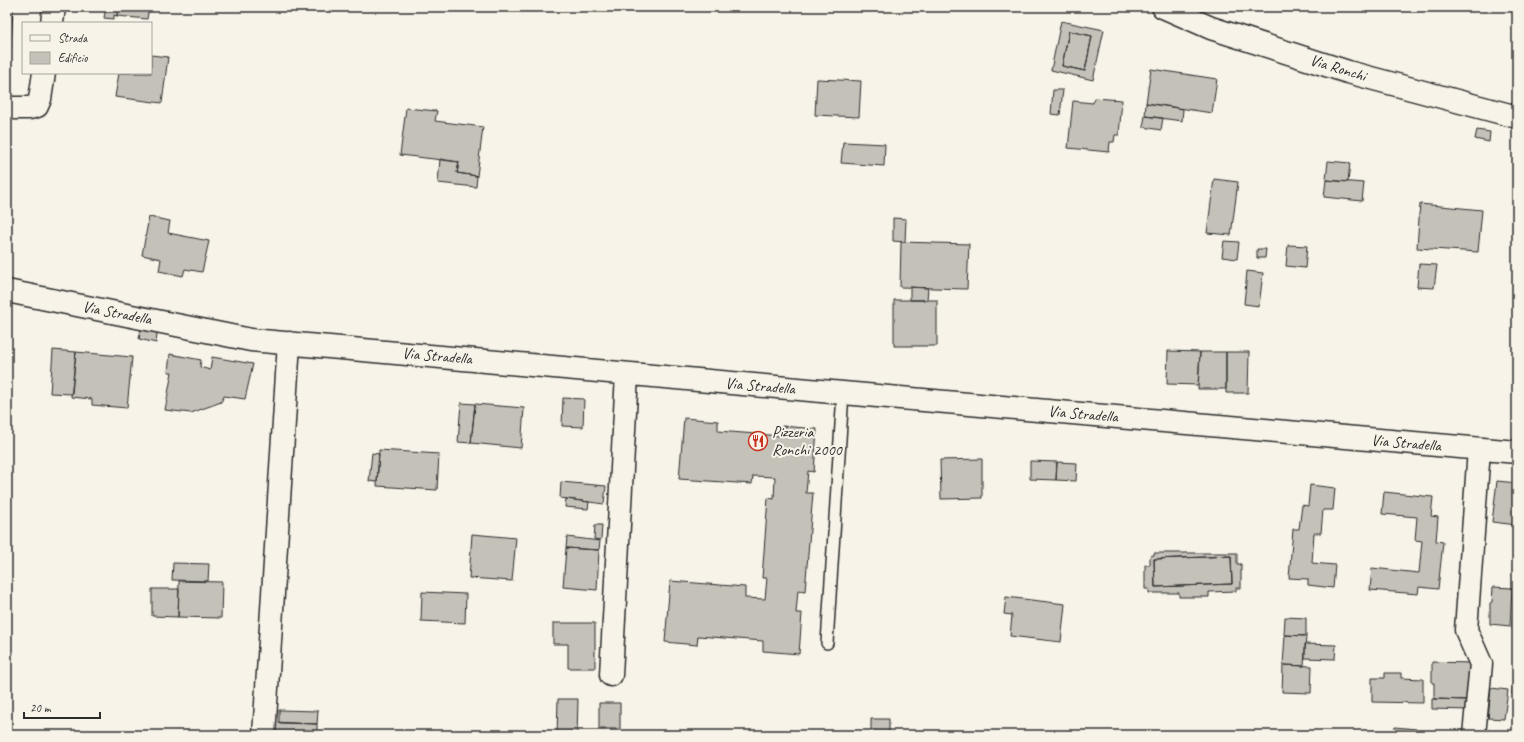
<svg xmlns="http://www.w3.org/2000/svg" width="1524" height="742" viewBox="0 0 1524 742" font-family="Caveat,sans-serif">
<rect width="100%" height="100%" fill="#f7f3e8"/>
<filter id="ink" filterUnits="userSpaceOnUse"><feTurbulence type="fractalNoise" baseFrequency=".025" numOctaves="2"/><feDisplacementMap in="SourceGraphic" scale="8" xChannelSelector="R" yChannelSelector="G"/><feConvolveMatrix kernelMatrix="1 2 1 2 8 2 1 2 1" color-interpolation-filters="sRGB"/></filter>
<g filter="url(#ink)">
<path fill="#c4c1b9" stroke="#2b2b2b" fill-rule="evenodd" d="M7 7H13L11 48H7Z
M106 7H118L117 16 114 15V19L104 18Z
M118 7H149L147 19 117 16Z
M1061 21 1104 30 1093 80 1051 70ZM1069 31 1092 36 1085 71 1062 66Z
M1069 31 1092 36 1085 71 1062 66Z
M151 55 168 57 162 103 115 97 119 73H151Z
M1151 69 1217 79 1212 113 1146 103Z
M817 79 861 81 859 117 815 115Z
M1053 90H1063L1060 115 1051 114Z
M1094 98 1122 100 1119 135H1115L1114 142H1110L1109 152 1068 148 1073 101 1093 103Z
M1146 103 1183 109 1182 121 1145 116Z
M406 108 437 111 435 121 483 127 477 176 457 173 459 162 400 155Z
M1145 116 1163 118 1161 130 1143 127Z
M1477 130 1490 132 1489 142 1475 139Z
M843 142 885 144 884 166 841 163Z
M440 159 459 162 457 173 477 176 476 187 438 183Z
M1328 161 1350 163 1348 182 1326 180Z
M1214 179 1238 182 1231 235 1207 233Z
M1326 180 1364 183 1362 201 1324 197Z
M1420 204 1482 210 1478 252 1417 248Z
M149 217 170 221 168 233 209 241 202 272 185 269 183 276 159 271 161 259 142 255Z
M893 218 906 219 905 242 893 241Z
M1224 241 1239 242 1237 259 1222 257Z
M901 242 969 244 967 289 900 287Z
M1288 245 1307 246 1305 268 1286 266Z
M1257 249H1266L1265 258H1257Z
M1419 264 1437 265 1434 288 1417 287Z
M1247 271 1263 273 1259 306 1244 304Z
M910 287 928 288 927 300H910Z
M894 300H937V346H894Z
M142 323 158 326 156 343 139 339Z
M53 350 76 352 72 394 50 393Z
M1168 351 1200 352 1198 385 1167 384Z
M76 352 132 357 127 408 92 405V399L71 397Z
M1200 352H1226V389H1198Z
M1226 352H1249L1248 393H1226Z
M170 354 201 360 200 367 210 370 212 357 253 364 245 399 224 396 221 402 191 413 165 410 172 372H168Z
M563 398 584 399 583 427 562 426Z
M461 403 475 404 471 443 458 442Z
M475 404 524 408 521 448 471 443Z
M684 418 718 421V431L781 436 782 426 817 429 814 472 808 471 806 493H813L805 591 798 590 796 613H802L799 654 763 651V641L698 636 697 645 665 642 670 581 745 587V598L765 599 767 578H762L768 498 774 499 775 477 753 476 752 484 679 479Z
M379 450 439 454 437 490 377 486Z
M372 453 379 454 377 482 369 481Z
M982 459V498L941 499 940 460Z
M1030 461 1057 462 1056 480 1030 479Z
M1057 462 1077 463 1076 481 1056 480Z
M1497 481 1517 483V525L1492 522Z
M561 482 606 486 604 504 560 498Z
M1310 485 1335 488 1333 510H1323L1321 533H1314L1312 563 1335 565 1333 588 1308 585V579L1289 578 1293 529H1299L1302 505 1308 506Z
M1384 492 1433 497 1431 516 1438 517 1436 541 1443 542 1438 589 1419 587 1418 594 1370 590 1372 568 1419 573 1422 541 1415 540 1417 517 1382 514Z
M566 499 589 502 588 509 565 507Z
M595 525H602L601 540 594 539Z
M472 534 516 538 512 581 469 578Z
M567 537 600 541 599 550 566 548Z
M566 548 599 550 597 590 563 587Z
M1154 553H1237V564H1241V588H1236V591L1209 592V597H1179V593H1149V589H1145V565H1150V556L1154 555ZM1231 556 1232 584 1155 587 1154 559Z
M1231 556 1232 584 1155 587 1154 559Z
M173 563 209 564 208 581 172 580Z
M179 581 222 582 221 618 178 617Z
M1493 587 1512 588 1510 626 1490 624V603L1492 602Z
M152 589H179L178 617 152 616Z
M422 592 466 594 465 623 421 621Z
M1006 597 1065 604 1061 642 1010 636 1012 615 1004 614Z
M1513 615 1517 616V630L1512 629Z
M1285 617 1306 618V636L1284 635Z
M553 623H595V668H568V644H553Z
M1285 635 1306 636 1304 666 1283 665Z
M1305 644 1336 645 1335 659 1305 658Z
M1516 651H1517V695L1512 694Z
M1432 662 1472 663 1471 700 1434 699V683H1432Z
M1283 665 1312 666 1311 693 1282 692Z
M1385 673H1401V678L1423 679V703L1372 702V678H1385Z
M1491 688 1508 690 1504 719 1488 718Z
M558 699H578L577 735H557Z
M1432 699 1468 700V710L1432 709Z
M599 703H620V729H599Z
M279 710 318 711 317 724 279 723Z
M871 719H889V735H871Z
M273 722 317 724V735H272Z
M1395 727 1416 729 1415 735H1394Z"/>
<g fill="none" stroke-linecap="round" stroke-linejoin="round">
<defs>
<path id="lane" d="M827 643 843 393"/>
<path id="street" d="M52 23 54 7
M7 108H29L37 106 40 99 44 73
M7 291 251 340 843 393 1517 452
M611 675 627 374
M264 735 289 343
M1474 735 1481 664 1466 630 1479 449"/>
<path id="secondary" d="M1163 7 1211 28 1348 72 1517 117"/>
</defs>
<use href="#lane" stroke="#2b2b2b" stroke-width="14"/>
<use href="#street" stroke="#2b2b2b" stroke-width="25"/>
<use href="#secondary" stroke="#2b2b2b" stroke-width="25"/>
<use href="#lane" stroke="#f7f3e8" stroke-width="11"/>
<use href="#street" stroke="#f7f3e8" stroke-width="22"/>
<use href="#secondary" stroke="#f7f3e8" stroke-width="22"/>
</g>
</g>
<defs>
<symbol id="restaurant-ring" viewBox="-11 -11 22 22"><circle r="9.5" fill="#f7f3e8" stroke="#c8321e" stroke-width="1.5"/><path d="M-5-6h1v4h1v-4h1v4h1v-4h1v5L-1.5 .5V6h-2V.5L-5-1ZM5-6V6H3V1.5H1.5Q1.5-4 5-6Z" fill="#c8321e"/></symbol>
</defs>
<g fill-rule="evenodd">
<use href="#restaurant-ring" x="747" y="430" width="22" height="22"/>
</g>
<g text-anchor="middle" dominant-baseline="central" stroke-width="4" stroke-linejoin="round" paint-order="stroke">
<g font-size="16" fill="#2b2b2b" stroke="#f7f3e8">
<text transform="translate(1338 68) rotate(17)">Via Ronchi</text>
<text transform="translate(117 313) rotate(11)">Via Stradella</text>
<text transform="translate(437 356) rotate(5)">Via Stradella</text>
<text transform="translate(760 386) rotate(5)">Via Stradella</text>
<text transform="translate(1083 414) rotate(5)">Via Stradella</text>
<text transform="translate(1406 443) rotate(5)">Via Stradella</text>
</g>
<g font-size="16" fill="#2b2b2b" stroke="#f7f3e8" text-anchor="start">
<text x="772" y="432">Pizzeria<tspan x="772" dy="18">Ronchi 2000</tspan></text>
</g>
</g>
<rect width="1524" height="742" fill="none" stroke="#f7f3e8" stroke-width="24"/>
<rect x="12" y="12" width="1500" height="718" fill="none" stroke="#2b2b2b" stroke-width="1.5" filter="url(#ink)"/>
<rect x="22" y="22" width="130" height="52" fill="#f7f3e8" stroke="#a5a39c"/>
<rect x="30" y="35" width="20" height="6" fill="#f7f3e8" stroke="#a5a39c"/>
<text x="58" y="42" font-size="12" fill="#2b2b2b">Strada</text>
<rect x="30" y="52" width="20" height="12" fill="#c4c1b9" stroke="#a5a39c"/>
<text x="58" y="62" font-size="12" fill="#2b2b2b">Edificio</text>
<path d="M24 712v6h76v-6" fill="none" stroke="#2b2b2b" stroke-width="2"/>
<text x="30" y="712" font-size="12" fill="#2b2b2b" stroke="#f7f3e8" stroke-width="3" paint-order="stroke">20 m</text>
</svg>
